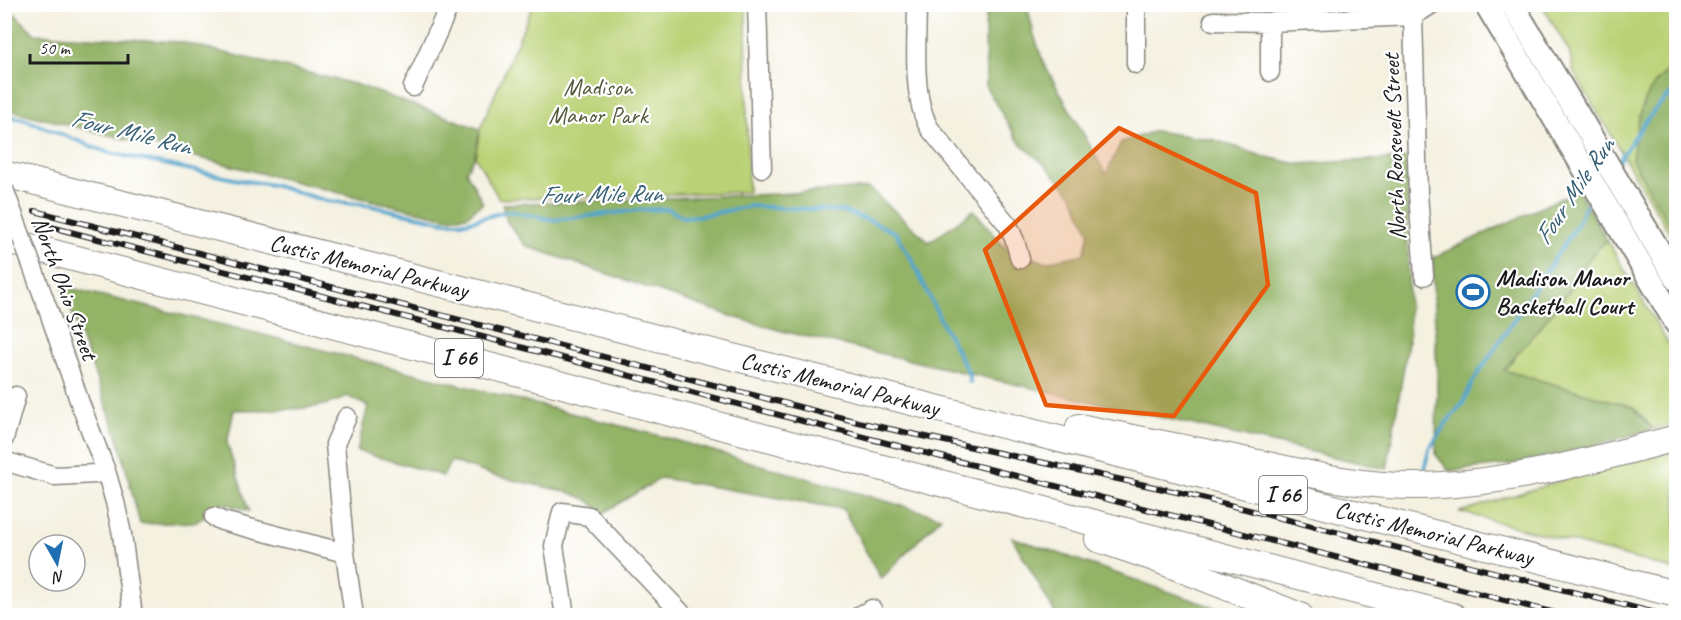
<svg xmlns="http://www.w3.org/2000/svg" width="1681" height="620" viewBox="0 0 1681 620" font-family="Caveat,sans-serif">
<rect width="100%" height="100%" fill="#fff"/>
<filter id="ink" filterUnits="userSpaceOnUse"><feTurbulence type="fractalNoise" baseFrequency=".0167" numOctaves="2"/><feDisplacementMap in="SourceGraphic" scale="12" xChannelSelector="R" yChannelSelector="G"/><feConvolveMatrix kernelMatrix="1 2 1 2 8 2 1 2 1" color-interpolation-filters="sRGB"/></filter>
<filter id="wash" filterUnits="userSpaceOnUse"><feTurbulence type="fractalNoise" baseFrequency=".008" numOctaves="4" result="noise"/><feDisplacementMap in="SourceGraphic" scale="24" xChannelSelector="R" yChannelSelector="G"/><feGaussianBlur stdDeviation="1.35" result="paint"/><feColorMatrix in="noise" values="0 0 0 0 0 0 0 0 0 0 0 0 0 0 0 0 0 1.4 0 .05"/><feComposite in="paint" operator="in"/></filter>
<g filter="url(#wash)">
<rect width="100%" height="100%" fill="#f4f1e1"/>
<path fill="#bad175" stroke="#6b7648" stroke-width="1.5" d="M533 5H746L748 192 499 199 475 156 480 129Z
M1542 5H1676V244L1574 73 1569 51Z
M1607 240 1676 357V423L1653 429 1633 407 1503 371 1568 293 1590 257Z
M1676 450V570L1460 512 1566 479Z"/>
<path fill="#93b366" stroke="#586841" stroke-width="1.5" d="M5 4 35 34 181 42 358 85 480 129 475 156 466 171 483 203 467 216 448 218 348 195 5 109Z
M987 5H1027L1034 35 1044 64 1106 174 1121 142 1155 131 1215 140 1262 156 1298 164 1407 158 1409 336 1387 469 782 331 734 317 526 246 507 222 502 204 776 194 869 188 929 242 974 210 1004 247 1045 262 1084 254 1089 232 1073 196 1047 167 1019 142 986 87 985 28Z
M1676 66V236L1632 160C1636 125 1641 85 1676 66Z
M1578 190 1607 240 1590 257 1568 293 1504 370 1633 407 1653 429 1574 451 1506 465 1449 471 1436 455 1437 378 1432 258Z
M62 286 260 334 668 438 941 517 881 579 843 509 661 478 603 513 586 499 568 492 495 476 451 461 443 476 357 451 368 406 347 396C323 413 264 409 234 410L227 443 249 511 223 503 196 522 140 524 118 438Z
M1012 537 1236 615H1056Z"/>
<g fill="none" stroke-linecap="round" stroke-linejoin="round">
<path stroke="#53a6ce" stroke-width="4" d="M4 115 23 119 106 152 239 180 273 185 327 201 367 205 445 222H467L508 211 554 220 640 210 668 209 683 217 699 216 751 206 842 211 871 221 896 233 913 262 942 323 968 372 970 382
M1616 164C1628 147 1658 98 1676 92
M1423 474 1429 449 1446 423 1463 403 1472 383 1577 225 1584 209 1592 197"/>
</g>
</g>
<g filter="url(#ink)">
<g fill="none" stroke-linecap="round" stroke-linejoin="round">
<defs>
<path id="minor" d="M757 4 762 168
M917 4C917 41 911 98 930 129L1008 225 1015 241 1020 259
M1136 4V64
M1413 16 1418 193 1424 276
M1213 21 1270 22 1413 16 1432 4
M1270 22V72
M413 87 450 4
M49 312 80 403 106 471 115 502 122 534 133 616
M347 417 335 444 345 553 354 616
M4 439 16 396
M4 461 55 476 96 474 106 471
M214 517 222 521 345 553
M565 616 554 546 562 512 589 516 684 616
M859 616 872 609 875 616"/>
<path id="major" d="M1486 4 1676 323
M1512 4 1676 279"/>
<path id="highway" d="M4 174 1676 594
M4 240 1453 616
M1079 427C1135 439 1192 449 1248 461 1303 472 1358 487 1414 486 1504 485 1590 461 1676 438
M1098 539 1154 558 1300 616"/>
</defs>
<use href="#minor" stroke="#88867e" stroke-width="21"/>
<use href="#major" stroke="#88867e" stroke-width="26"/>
<use href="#highway" stroke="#88867e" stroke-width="28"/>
<use href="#minor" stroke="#fff" stroke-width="18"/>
<use href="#major" stroke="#fff" stroke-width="22"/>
<use href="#highway" stroke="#fff" stroke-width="26"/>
<defs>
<path id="rail" d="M35 211 858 422 1186 494 1667 616
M39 224 475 335 867 438 1567 616"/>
</defs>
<use href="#rail" stroke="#1c1c1c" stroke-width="6"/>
<use href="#rail" stroke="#fff" stroke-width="4" stroke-dasharray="11" stroke-linecap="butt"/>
<defs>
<path id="minor-bridge" d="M4 189 49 312"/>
</defs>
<use href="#minor-bridge" stroke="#88867e" stroke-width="21" stroke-linecap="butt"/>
<use href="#minor-bridge" stroke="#fff" stroke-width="18"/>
</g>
</g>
<path fill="#e8590c" fill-opacity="0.2" stroke="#e8590c" stroke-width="4.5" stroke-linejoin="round" d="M1119 128 1256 193 1268 285 1174 416 1046 405 985 250Z"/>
<defs>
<symbol id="stadium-ring" viewBox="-11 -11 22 22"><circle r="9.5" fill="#fff" stroke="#1f6fb2" stroke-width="1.5"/><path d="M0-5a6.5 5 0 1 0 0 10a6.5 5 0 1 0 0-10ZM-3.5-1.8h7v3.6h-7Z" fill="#1f6fb2"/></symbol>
</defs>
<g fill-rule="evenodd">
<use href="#stadium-ring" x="1454" y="273" width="38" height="38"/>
</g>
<g text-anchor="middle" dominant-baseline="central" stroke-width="4.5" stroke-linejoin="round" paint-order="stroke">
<g fill="#fff" stroke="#606060" stroke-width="1.5">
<rect x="435" y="339" width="48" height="38" rx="4.5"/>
<rect x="1259" y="476" width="48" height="38" rx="4.5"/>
</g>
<g font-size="22" font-weight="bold" fill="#1c1c1c">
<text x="459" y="358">I 66</text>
<text x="1283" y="495">I 66</text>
</g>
<g font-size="24" fill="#535b3b" stroke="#fff">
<text x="598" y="87">Madison<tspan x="598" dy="28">Manor Park</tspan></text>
</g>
<g font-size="24" fill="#1c1c1c" stroke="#fff">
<text transform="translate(1394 147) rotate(-92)">North Roosevelt Street</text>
<text transform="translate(369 266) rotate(14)">Custis Memorial Parkway</text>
<text transform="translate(65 288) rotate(70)">North Ohio Street</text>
<text transform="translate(840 384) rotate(14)">Custis Memorial Parkway</text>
<text transform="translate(1434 533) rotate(14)">Custis Memorial Parkway</text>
</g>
<g font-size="24" font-weight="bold" fill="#1c1c1c" stroke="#fff" text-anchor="start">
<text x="1496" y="278">Madison Manor<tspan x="1496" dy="28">Basketball Court</tspan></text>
</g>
<g font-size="26" font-style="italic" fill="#386175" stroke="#fff">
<text transform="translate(131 132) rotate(14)">Four Mile Run</text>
<text transform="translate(1574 191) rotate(-56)">Four Mile Run</text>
<text transform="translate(601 194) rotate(-1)">Four Mile Run</text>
</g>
</g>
<rect width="1681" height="620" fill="none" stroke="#fff" stroke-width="24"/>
<g transform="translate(57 563) rotate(171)"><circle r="28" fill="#ffffff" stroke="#a4a4a4" stroke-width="1.5"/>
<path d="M0-4.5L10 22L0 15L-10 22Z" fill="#1f6fb2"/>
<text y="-9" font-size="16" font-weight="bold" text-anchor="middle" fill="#1c1c1c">N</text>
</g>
<path d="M30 54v9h98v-9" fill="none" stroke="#1c1c1c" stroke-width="3"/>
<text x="39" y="54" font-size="18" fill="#1c1c1c" stroke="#ffffff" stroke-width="4.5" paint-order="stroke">50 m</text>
</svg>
